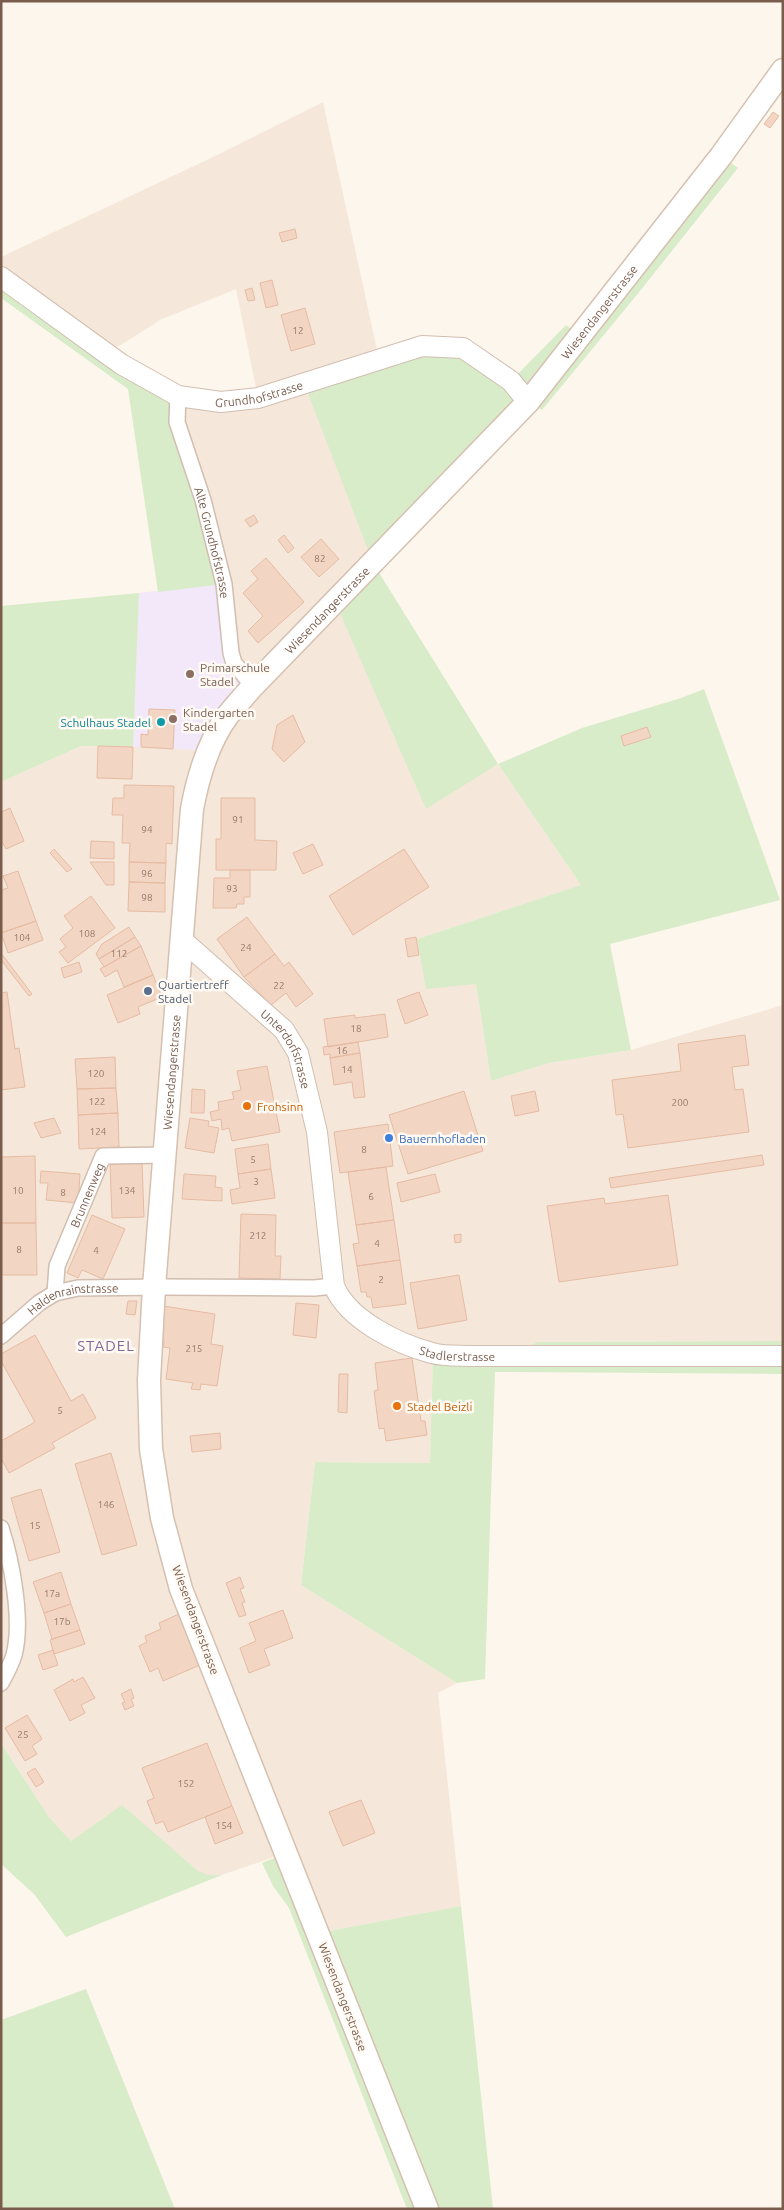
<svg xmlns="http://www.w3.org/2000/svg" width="784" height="2210" viewBox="0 0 784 2210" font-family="Ubuntu,sans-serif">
<rect width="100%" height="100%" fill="#fdf6ec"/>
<path fill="#f5e8da" d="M323 102 379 359 373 563 425 808 498 764 581 885 417 939 476 984 491 1081 549 1063 631 1050 783 1005V1341L536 1342 521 1356 433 1354 430 1463 315 1462 301 1585 457 1683 438 1693 461 1906 318 1933 286 1853 222 1875H209L71 1841 49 1817 1 1743V782L81 746 133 747 139 593 224 584 178 396 258 398 236 289 160 320 108 353 1 277V257L211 158Z"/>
<path fill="#f3e8fa" d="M224 584 231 653 253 686 208 753 196 750 133 747 139 593Z"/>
<path fill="#d8ecc9" d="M721 156 738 168 640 291 542 410 528 402 373 563 498 764 582 728 681 698 704 689 780 900 610 944 631 1050 549 1063 491 1081 476 984 426 989 417 939 581 885 498 764 426 809 335 602 373 563 304 383 379 359 463 348 511 381 566 325 579 334Z
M1 277 178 396 224 584 158 592 128 389 1 298Z
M139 593 133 747 81 746 1 782V606Z
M783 1341V1374L495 1372 485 1679 457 1683 301 1585 315 1462 430 1463 433 1354 521 1356 536 1342Z
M1 1743 49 1817 71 1841 122 1805 198 1871 209 1875H222L66 1937 34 1894 1 1864Z
M286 1853 318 1933 461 1906 493 2209H407L289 1908 273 1886 262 1863Z
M86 1989 175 2209H1V2020Z"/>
<path fill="#f3d5c3" stroke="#e6bba3" d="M773 112 779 116 770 128 764 124Z
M295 229 297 238 282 242 279 233Z
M272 280 278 305 266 308 260 283Z
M252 288 255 300 248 301 245 290Z
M305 308 315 344 291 351 281 315Z
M254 515 258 522 250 527 245 520Z
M284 535 294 548 288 553 278 540Z
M321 539 339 559 319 577 301 557Z
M266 558 304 602 258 643 248 631 263 616 243 593 258 579 251 571Z
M149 709 175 710 173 749 141 747V734L148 735Z
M293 715 305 742 284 762 272 749 277 725Z
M647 727 651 737 624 746 621 736Z
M98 746 133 747 132 779 97 778Z
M124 785 174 786 172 844 166 843V863L129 862 130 843H122L123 815H112L113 798H124Z
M221 798H255V840L277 841 276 870H216V839H221Z
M10 808 24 841 6 849 1 840V812Z
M91 841 114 842V859L90 858Z
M313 844 323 865 303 874 293 853Z
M54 849 72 869 67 872 50 853Z
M404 849 429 887 353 935 329 896Z
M90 862H114V885H106Z
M129 862 166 863 165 883 129 882Z
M230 870H250V897H244V904H237L236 908H213L214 878H230Z
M18 871 36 921 1 933V890L8 888 3 876Z
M129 882 165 883V912L128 911Z
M91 896 115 928 68 963 59 952 66 947 60 939 73 928 64 916Z
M247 917 275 954 244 977 217 939Z
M36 921 43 940 8 953 1 933Z
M129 927 135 937 99 959 96 954 102 944Z
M135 937 141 946 104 967 99 959Z
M416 937 419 955 408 957 405 939Z
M141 946 153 975 124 987 117 970 105 977 100 969Z
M1 953 32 994 29 996 1 960Z
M275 954 284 966 289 962 313 994 296 1007 286 993 271 1005 244 977Z
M79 962 82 972 64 978 61 968Z
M153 975 162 997 138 1007 140 1014 118 1023 107 995Z
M7 992 15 1049 19 1048 25 1087 1 1090V993Z
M419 992 428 1015 405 1024 397 1000Z
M385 1014 388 1037 328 1047 324 1019 355 1015V1018Z
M745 1035 749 1065 732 1067 735 1090 743 1089 749 1132 628 1148 623 1114 616 1115 612 1080 681 1071 678 1044Z
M358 1042 360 1053 330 1058V1054L324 1055 323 1047Z
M360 1053 365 1097 354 1098 352 1082 334 1085 330 1058Z
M115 1057 116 1088 77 1089 75 1059Z
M267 1066 280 1132 232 1141 229 1128 222 1130 221 1119 212 1121 210 1112 219 1110 218 1102 234 1099 232 1092 241 1090 237 1071Z
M116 1088 118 1113 78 1115 77 1089Z
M192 1089 205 1090 204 1113H191Z
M464 1091 483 1151 408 1174 389 1115Z
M535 1091 539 1111 515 1116 511 1096Z
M118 1113 119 1147 79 1149 78 1115Z
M54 1118 61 1133 41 1138 34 1123Z
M190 1118 209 1121 208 1126 219 1128 214 1153 185 1148Z
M388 1124 393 1166 340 1173 334 1132Z
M268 1144 271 1169 238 1174 235 1149Z
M762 1155 764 1165 611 1188 609 1178Z
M35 1156 36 1223H1V1157Z
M142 1163 144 1217 112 1218 110 1164Z
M386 1167 394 1220 356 1225 348 1172Z
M271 1169 275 1198 232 1204 230 1190 240 1188 238 1174Z
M41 1171 80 1174 78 1203 46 1200 48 1183H40Z
M184 1174 216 1176 215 1187 222 1188V1201L182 1199Z
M435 1174 440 1192 401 1202 397 1183Z
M668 1195 678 1265 559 1282 547 1206 604 1198 605 1204Z
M241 1214 276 1215 275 1256H281L280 1279 239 1278Z
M92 1215 125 1229 103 1279 82 1270 78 1278 67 1273Z
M394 1220 400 1260 357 1266 353 1244 359 1243 356 1225Z
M1 1223H36L37 1275H1Z
M461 1234V1242L455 1243 454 1235Z
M400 1260 406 1304 373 1308 371 1297H367L366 1292H361L357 1266Z
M459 1275 467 1320 418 1329 410 1283Z
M128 1301H137L135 1315 126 1314Z
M296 1303 319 1305 316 1338 293 1335Z
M163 1306 215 1314 211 1344 223 1346 217 1386 201 1384 200 1390 191 1389 193 1383 166 1379 170 1348 163 1347 164 1340 158 1339Z
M35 1335 71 1401 83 1394 96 1418 52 1443 55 1448 9 1473 1 1458V1441L35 1422 1 1361V1354Z
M412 1358 421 1421H425L427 1435 386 1441 384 1428 379 1429 374 1391 378 1390 375 1363Z
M339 1374H348L347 1413 338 1412Z
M220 1433 221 1449 192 1452 190 1436Z
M111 1453 137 1545 102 1555 75 1464Z
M41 1489 60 1552 29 1561 11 1498Z
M61 1572 71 1604 44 1613 33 1582Z
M240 1577 244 1588 240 1589 245 1602 242 1603 246 1615 239 1617 226 1583Z
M71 1604 80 1630 52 1639 44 1613Z
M283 1610 293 1638 264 1649 270 1665 249 1673 240 1648 256 1641 249 1623Z
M179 1614 200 1665 163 1681 158 1668 150 1672 139 1646 147 1642 145 1636 161 1629 159 1623Z
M80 1630 85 1644 54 1654 50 1640Z
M53 1650 58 1665 43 1670 38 1655Z
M83 1677 95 1698 81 1705 85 1713 70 1721 54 1690 73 1679 74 1682Z
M131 1689 134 1698 131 1699 134 1706 125 1710 122 1703 125 1702 121 1694Z
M27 1715 42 1739 32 1746 37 1754 25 1761 5 1728Z
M207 1743 232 1806 168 1832 163 1821 156 1824 147 1801 154 1798 142 1768Z
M35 1768 44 1782 36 1787 27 1773Z
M361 1800 375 1833 343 1846 329 1812Z
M232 1806 243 1833 215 1844 205 1817Z"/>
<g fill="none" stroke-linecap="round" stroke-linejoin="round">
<defs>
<g id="minor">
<path id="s1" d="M178 396 177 422 203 500 224 584 231 653 234 663 253 686"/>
<path id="s2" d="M55 1293 57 1266 103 1156 165 1155"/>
<path id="s3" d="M1 1336 39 1303 55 1293 78 1288 164 1287 314 1288 334 1286"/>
<path d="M1 1528C12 1562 23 1621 14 1655 11 1665 6 1674 1 1683"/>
</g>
<g id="tertiary">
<path id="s4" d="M1 277 121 364 178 396 221 402 258 398 422 346 463 348 511 381 528 402"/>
<path id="s5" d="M181 939 284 1030 298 1053 317 1132 334 1286C348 1320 398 1344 432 1353 445 1357 461 1355 475 1356H783"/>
</g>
<g id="secondary">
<path id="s6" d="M427 2209 181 1589 162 1518 151 1449 149 1380 154 1287 192 809C198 777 208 742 228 715 236 705 245 695 253 686L528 402 721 156 783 70"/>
</g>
</defs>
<use href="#minor" stroke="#d1beb0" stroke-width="18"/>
<use href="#tertiary" stroke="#d1beb0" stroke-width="22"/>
<use href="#secondary" stroke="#d6c0b0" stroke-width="25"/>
<use href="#minor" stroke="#fff" stroke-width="15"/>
<use href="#tertiary" stroke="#fff" stroke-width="20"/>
<use href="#secondary" stroke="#fff" stroke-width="22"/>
</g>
<g fill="#8d6e63" stroke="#fffaf3" stroke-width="2">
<circle cx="190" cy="674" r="5"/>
<circle cx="173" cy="719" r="5"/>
</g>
<circle fill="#0f9aa8" stroke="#fffaf3" stroke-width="2" cx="161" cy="722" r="5"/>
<circle fill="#5c6f8a" stroke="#fffaf3" stroke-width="2" cx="148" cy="991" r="5"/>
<g fill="#e8710a" stroke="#fffaf3" stroke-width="2">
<circle cx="247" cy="1106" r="5"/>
<circle cx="397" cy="1406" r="5"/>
</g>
<circle fill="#3f7fe0" stroke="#fffaf3" stroke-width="2" cx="389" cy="1138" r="5"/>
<g text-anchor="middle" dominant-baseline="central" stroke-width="5" stroke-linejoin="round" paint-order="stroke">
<g font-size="10" fill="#987a6a">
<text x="298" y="330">12</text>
<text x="320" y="558">82</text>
<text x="238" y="819">91</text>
<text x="147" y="829">94</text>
<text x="147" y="873">96</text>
<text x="232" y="888">93</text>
<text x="147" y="897">98</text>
<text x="87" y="933">108</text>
<text x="22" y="937">104</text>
<text x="246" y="947">24</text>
<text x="119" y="953">112</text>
<text x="279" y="985">22</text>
<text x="356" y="1028">18</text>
<text x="342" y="1050">16</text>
<text x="347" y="1069">14</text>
<text x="96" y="1073">120</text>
<text x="97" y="1101">122</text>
<text x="680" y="1102">200</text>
<text x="98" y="1131">124</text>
<text x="364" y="1149">8</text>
<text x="253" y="1159">5</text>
<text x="256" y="1181">3</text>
<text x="18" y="1190">10</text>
<text x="127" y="1190">134</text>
<text x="63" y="1192">8</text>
<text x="371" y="1196">6</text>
<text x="258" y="1235">212</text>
<text x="377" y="1243">4</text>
<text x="19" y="1249">8</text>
<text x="96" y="1250">4</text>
<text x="381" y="1279">2</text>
<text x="194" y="1348">215</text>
<text x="60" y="1410">5</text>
<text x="106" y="1504">146</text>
<text x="35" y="1525">15</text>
<text x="52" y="1593">17a</text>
<text x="62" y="1621">17b</text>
<text x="23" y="1734">25</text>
<text x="186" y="1783">152</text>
<text x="224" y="1825">154</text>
</g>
<g font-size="12" fill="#7a5c4d" stroke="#fffaf3">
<text stroke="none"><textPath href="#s6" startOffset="2102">Wiesendangerstrasse</textPath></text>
<text stroke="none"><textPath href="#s4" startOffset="296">Grundhofstrasse</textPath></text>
<text stroke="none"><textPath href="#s1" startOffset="152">Alte Grundhofstrasse</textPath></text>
<text stroke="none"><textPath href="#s6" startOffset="1698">Wiesendangerstrasse</textPath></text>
<text stroke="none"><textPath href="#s5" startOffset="155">Unterdorfstrasse</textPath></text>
<text stroke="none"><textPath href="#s6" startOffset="1188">Wiesendangerstrasse</textPath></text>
<text stroke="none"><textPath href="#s2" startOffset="104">Brunnenweg</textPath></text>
<text stroke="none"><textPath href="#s3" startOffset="85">Haldenrainstrasse</textPath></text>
<text stroke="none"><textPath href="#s5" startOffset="548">Stadlerstrasse</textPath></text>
<text transform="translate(196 1620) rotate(70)">Wiesendangerstrasse</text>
<text transform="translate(343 1997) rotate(69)">Wiesendangerstrasse</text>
</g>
<g font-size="12" fill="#785e54" stroke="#fffaf3" text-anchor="start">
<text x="200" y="667">Primarschule<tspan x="200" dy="14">Stadel</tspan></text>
<text x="183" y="712">Kindergarten<tspan x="183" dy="14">Stadel</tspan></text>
</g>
<g font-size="12" fill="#0d838f" stroke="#fffaf3" text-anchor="end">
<text x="151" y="722">Schulhaus Stadel</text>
</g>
<g font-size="12" fill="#4e5e75" stroke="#fffaf3" text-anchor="start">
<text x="158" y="984">Quartiertreff<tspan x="158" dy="14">Stadel</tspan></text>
</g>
<g font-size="12" fill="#c56008" stroke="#fffaf3" text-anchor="start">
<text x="257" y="1106">Frohsinn</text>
<text x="407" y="1406">Stadel Beizli</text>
</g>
<g font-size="12" fill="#366cbe" stroke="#fffaf3" text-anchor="start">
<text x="399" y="1138">Bauernhofladen</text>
</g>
<g font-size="15" letter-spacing="1" fill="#846695" stroke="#fffaf3">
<text x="106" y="1345">STADEL</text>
</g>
</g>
<rect width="784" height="2210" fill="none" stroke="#7a5c4d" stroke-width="5"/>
</svg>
